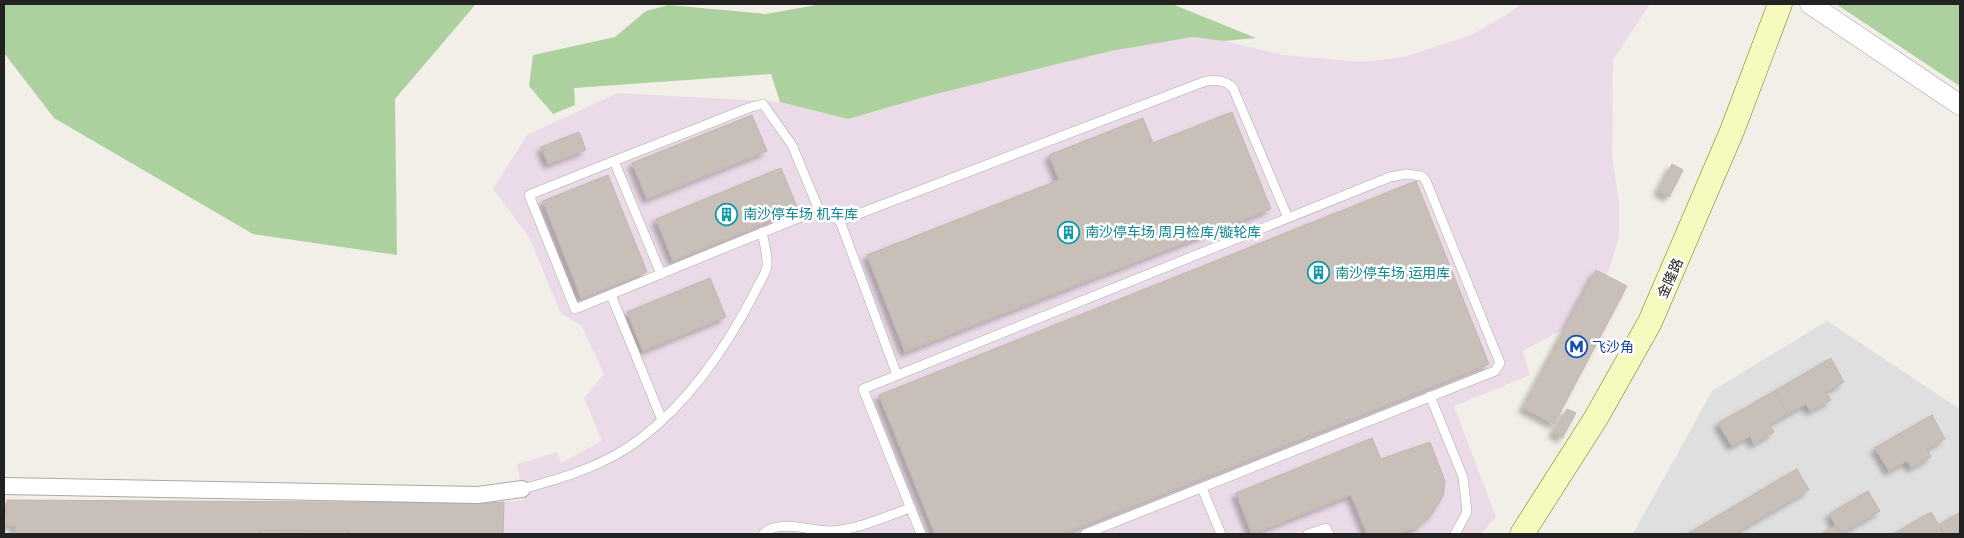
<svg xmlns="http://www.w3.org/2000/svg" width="1964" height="538" viewBox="0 0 1964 538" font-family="Ubuntu,'Noto Sans SC',sans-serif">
<defs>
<filter id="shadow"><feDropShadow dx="-4.5" dy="4.5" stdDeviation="2.5" flood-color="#0004"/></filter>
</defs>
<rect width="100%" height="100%" fill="#f2efe9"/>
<path fill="#e0dfdf" d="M1827 321 1960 409V534H1633L1712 391Z"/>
<path fill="#ebdbe8" d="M1521 4H1650L1613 60 1612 156 1619 202V237L1609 270 1591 305 1567 327 1523 351 1530 375 1454 406 1496 517 1481 534H373V502L491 503 524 500 517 464 557 452 561 463 602 441 584 398 604 374 581 325 561 314 529 237 493 189 527 135 618 93 780 102 848 119 928 96 1111 51 1193 37 1224 41 1283 55 1361 62 1404 57 1471 35 1506 15Z"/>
<path fill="#add19e" d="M4 4H476L395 99 397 255 253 234 54 118 4 53Z
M822 4H1172L1256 38 1224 41 1193 37 1111 51 928 96 848 119 780 102 771 74 574 88 575 105 553 114 529 86 533 55 615 37 646 11 669 5 766 14Z
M1836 4H1960V86L1952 81Z"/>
<path fill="#c7bfb8" stroke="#c4b6ab" filter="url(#shadow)" d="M1232 112 1271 209 905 352 867 255 1059 180 1049 155 1143 118 1153 143Z
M752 115 767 151 647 199 632 163Z
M579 132 586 150 548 164 541 147Z
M1672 164 1683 170 1669 197 1658 191Z
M781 168 798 209 673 261 656 219Z
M608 175 647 272 581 298 543 201Z
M1416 181 1489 364 1062 534H935L879 395Z
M1596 270 1627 286 1554 424 1523 408Z
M710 278 726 317 643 351 627 312Z
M1831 358 1844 382 1826 392 1831 400 1810 411 1806 404 1788 414 1775 391Z
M1775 391 1788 414 1770 424 1774 432 1754 444 1750 436 1732 446 1718 423Z
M1567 409 1576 413 1562 438 1553 433Z
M1932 415 1945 439 1927 449 1931 457 1911 468 1907 461 1889 471 1875 448Z
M1372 438 1381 459 1430 442 1445 481 1443 496 1432 514 1418 527 1397 534H1367L1351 495 1252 534 1236 493Z
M1797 469 1809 490 1733 534H1687Z
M1868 491 1880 511 1841 534 1829 514Z
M7 500 491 503 504 502 503 534H349V531L260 530V534H15V525H6Z
M1931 512 1943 532 1939 534H1893Z
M1960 512V534H1944L1939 525Z
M1835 526 1841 534H1821Z
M260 530 349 531V534H260Z"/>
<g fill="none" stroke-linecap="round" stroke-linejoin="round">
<defs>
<path id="service" d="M614 161 751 107 763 104 792 145 819 210
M661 274 614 161 529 195 575 309C656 276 737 242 819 210L840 221
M611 295 662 420
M897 375 840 221 1206 81C1217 80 1226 80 1233 88L1288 218
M1430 396 1463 477 1467 512 1455 534
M1202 488 1221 534
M522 489C564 478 606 465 640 439 690 401 728 345 756 290 759 283 766 274 767 266 768 256 764 243 762 232
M763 534C781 518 811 532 833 531 860 529 886 516 911 508
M921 534 863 389 1390 177 1407 174 1422 176 1426 181 1500 363 1495 371 1085 534
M1308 534 1326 528 1329 534"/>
<path id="minor" d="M4 486 478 495 522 489"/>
<path id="tertiary" d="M1810 4 1960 105"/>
<path id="secondary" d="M1522 534 1596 418 1650 322 1732 131 1780 4"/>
</defs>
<use href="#service" stroke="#a9a9a9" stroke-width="10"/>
<use href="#minor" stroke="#a9a9a9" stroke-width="18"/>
<use href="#tertiary" stroke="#a9a9a9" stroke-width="21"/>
<use href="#secondary" stroke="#707d05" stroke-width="25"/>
<use href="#service" stroke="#fff" stroke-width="9"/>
<use href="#minor" stroke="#fff" stroke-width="16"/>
<use href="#tertiary" stroke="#fff" stroke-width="20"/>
<use href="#secondary" stroke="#f7fabf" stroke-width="24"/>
</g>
<defs>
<symbol id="building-ring" viewBox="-11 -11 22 22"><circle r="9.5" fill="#fff" stroke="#0f9aa8" stroke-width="1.5"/><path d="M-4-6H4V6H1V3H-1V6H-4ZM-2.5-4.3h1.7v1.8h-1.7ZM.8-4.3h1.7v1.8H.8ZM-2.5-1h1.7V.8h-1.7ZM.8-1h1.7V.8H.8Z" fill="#0f9aa8"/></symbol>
<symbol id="metro-ring" viewBox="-11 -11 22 22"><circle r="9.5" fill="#fff" stroke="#1a4fb4" stroke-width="1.5"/><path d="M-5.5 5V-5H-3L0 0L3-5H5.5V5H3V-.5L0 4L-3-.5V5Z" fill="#1a4fb4"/></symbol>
</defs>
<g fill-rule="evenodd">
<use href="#building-ring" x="714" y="202" width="25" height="25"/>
<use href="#building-ring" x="1056" y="220" width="25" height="25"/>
<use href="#building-ring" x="1306" y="260" width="25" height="25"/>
<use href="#metro-ring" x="1564" y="334" width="25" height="25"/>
</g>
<g text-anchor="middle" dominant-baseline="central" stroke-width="5" stroke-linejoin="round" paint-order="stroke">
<g font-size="14" fill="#0d838f" stroke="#fff" text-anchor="start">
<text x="743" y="214">南沙停车场 机车库</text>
<text x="1085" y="232">南沙停车场 周月检库/镟轮库</text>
<text x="1335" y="273">南沙停车场 运用库</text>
</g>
<g font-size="14" fill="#222" stroke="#fff">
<text transform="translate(1670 278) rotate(-66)">金隆路</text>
</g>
<g font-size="14" fill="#164399" stroke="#fff" text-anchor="start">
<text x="1592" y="347">飞沙角</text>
</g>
</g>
<rect width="1964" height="538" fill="none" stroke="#222222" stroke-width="10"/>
</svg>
